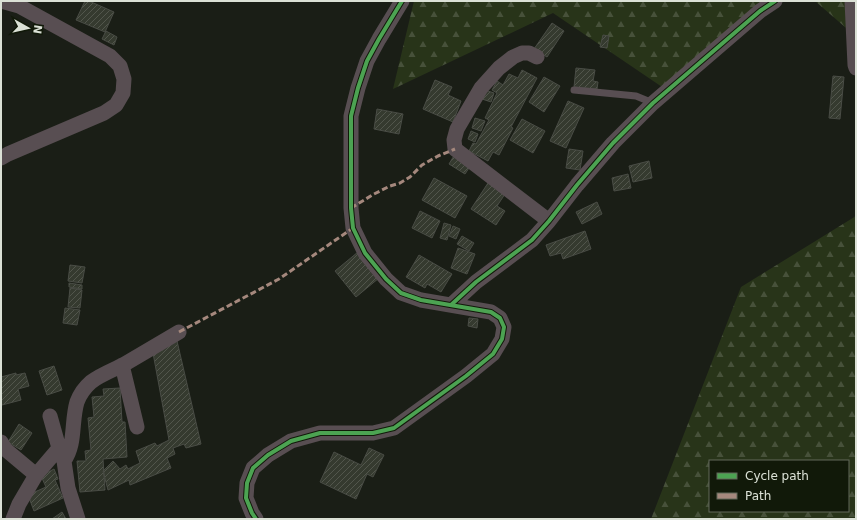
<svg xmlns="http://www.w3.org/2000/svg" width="857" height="520" viewBox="0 0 857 520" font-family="'DejaVu Sans',sans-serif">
<defs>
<pattern id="forest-firs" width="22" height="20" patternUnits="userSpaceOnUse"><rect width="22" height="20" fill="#283419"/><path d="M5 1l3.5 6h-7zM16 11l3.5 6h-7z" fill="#47513a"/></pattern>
<pattern id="building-hatch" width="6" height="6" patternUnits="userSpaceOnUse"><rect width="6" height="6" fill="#353a2f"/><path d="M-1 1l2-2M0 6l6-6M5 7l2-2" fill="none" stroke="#52564c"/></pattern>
</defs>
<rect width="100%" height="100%" fill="#1a1e16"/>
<path fill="url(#forest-firs)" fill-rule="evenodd" d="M414 1H762L668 91 553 13 393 89Z
M815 1H856L853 34Z
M856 216V519H651L741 287ZM710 461H848V511H710Z"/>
<path fill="url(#building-hatch)" stroke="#494c45" d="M85 1H89L114 12 105 32 76 20Z
M552 23 564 31 547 57 534 49Z
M106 31 117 37 114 45 102 39Z
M603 35 609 36 607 48 600 47Z
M576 68 595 70 593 81 598 82 597 89 574 87Z
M522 70 537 78 511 127 513 128 499 155 493 152 488 161 469 151 473 143 476 144 489 120 485 118 497 93 492 90 497 81 503 85 509 74 518 78Z
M833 76 844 77 840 119 829 118Z
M544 77 560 86 544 112 529 102Z
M435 80 452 87 448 95 461 101 453 122 423 109Z
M485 90 494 93 491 102 482 99Z
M568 101 584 108 566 148 550 141Z
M377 109 403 114 399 134 374 129Z
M475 118 485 121 481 131 472 128Z
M522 119 545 131 533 153 510 140Z
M471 131 478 134 475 142 468 139Z
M569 149 583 151 580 170 566 168Z
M455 154 471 165 465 174 449 164Z
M649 161 652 178 633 182 629 166Z
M628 174 631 188 614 191 612 178Z
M434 178 467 196 455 218 422 200Z
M488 183 505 194 497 206 505 211 496 225 471 209Z
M597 202 602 214 582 224 576 212Z
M420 211 440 221 432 238 412 228Z
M444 223 451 225 447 240 440 238Z
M453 226 460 229 456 239 449 236Z
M585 231 591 249 563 259 561 253 550 256 546 245Z
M462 236 474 243 469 251 457 244Z
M458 248 475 254 467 274 451 268Z
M358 252 379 278 356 297 335 271Z
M419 255 452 274 441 292 427 284 425 288 406 277Z
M70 265 85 267 82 283 68 281Z
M69 283 82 285V289L69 287Z
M70 288 82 290 80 308 68 307Z
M65 308 80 310 77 325 63 323Z
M469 318 478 319 477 328 468 326Z
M177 341 201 444 186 448 184 444 173 448 175 454 167 458 171 468 130 485 129 480 108 490 103 471 113 461 120 469 126 465 128 469 140 463 136 451 155 443 157 446 169 440 153 353 163 350 162 345Z
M54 366 62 390 47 395 39 371Z
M16 373V375L25 373 29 386 18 389 21 400 2 405 1 401V377Z
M120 388 122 422H125L127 457 103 459 105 490 80 492 77 461H86L85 451 91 450 88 418 94 417 92 397 104 396 103 389Z
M19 424 32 433 21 450 8 442Z
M369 448 384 455 373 477 367 474 356 499 320 482 334 452 361 465Z
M54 469 58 479 55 480 63 498 34 511 28 495 46 487 41 476Z
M62 512 66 519H52Z"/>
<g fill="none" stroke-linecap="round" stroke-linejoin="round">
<path stroke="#584e52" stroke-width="7" d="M574 90 636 96 653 103"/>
<path stroke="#584e52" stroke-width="15" d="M852 1 855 65 856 68
M537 57 529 53H522L513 57 499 68 481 88 457 129 454 140 455 149 549 221
M1 158 8 154 104 113 116 105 123 93 124 79 120 66 110 56 19 6 1 1
M451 305 476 282 532 240 549 221 577 185 613 143 653 103 760 11 775 1
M122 365 137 427
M50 416 59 448 64 461 68 488 78 519
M1 442 5 449 36 475
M64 461C76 444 71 422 77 402 80 394 84 388 91 382 100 375 113 370 123 365 142 354 160 343 179 332
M13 519 19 504 36 475 59 448
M256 519 252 513 246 498 247 483 253 468 268 455 291 441 320 433H373L394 428 466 376 493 354 502 339 504 327 500 318 491 312 421 300 401 293 386 279 365 253 353 228 351 208V116L358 88 367 61 379 39 402 1"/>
<path stroke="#a5887d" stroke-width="3" stroke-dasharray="6 3" stroke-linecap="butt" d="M351 208 374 194 390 186 400 183 410 177 422 165 438 156 455 149
M179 332 279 279 353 228"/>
<defs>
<path id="cycleway" d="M451 305 476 282 532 240 549 221 577 185 613 143 653 103 760 11 775 1
M256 519 252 513 246 498 247 483 253 468 268 455 291 441 320 433H373L394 428 466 376 493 354 502 339 504 327 500 318 491 312 421 300 401 293 386 279 365 253 353 228 351 208V116L358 88 367 61 379 39 402 1"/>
</defs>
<use href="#cycleway" stroke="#111909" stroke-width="6"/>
<use href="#cycleway" stroke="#4ca352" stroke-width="4"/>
</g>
<rect width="857" height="520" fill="none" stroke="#dbe1d6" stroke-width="4"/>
<rect x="709" y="460" width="140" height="52" fill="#111909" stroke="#62695b"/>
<rect x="717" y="473" width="20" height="6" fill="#4ca352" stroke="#62695b"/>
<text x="745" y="480" font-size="12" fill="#dbe1d6">Cycle path</text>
<rect x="717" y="493" width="20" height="6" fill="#a5887d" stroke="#62695b"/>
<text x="745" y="500" font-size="12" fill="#dbe1d6">Path</text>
<g transform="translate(28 28) rotate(98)" stroke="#111909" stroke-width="3" paint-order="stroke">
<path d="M0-3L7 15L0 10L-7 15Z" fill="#dbe1d6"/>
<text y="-6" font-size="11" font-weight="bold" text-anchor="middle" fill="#dbe1d6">N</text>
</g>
</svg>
